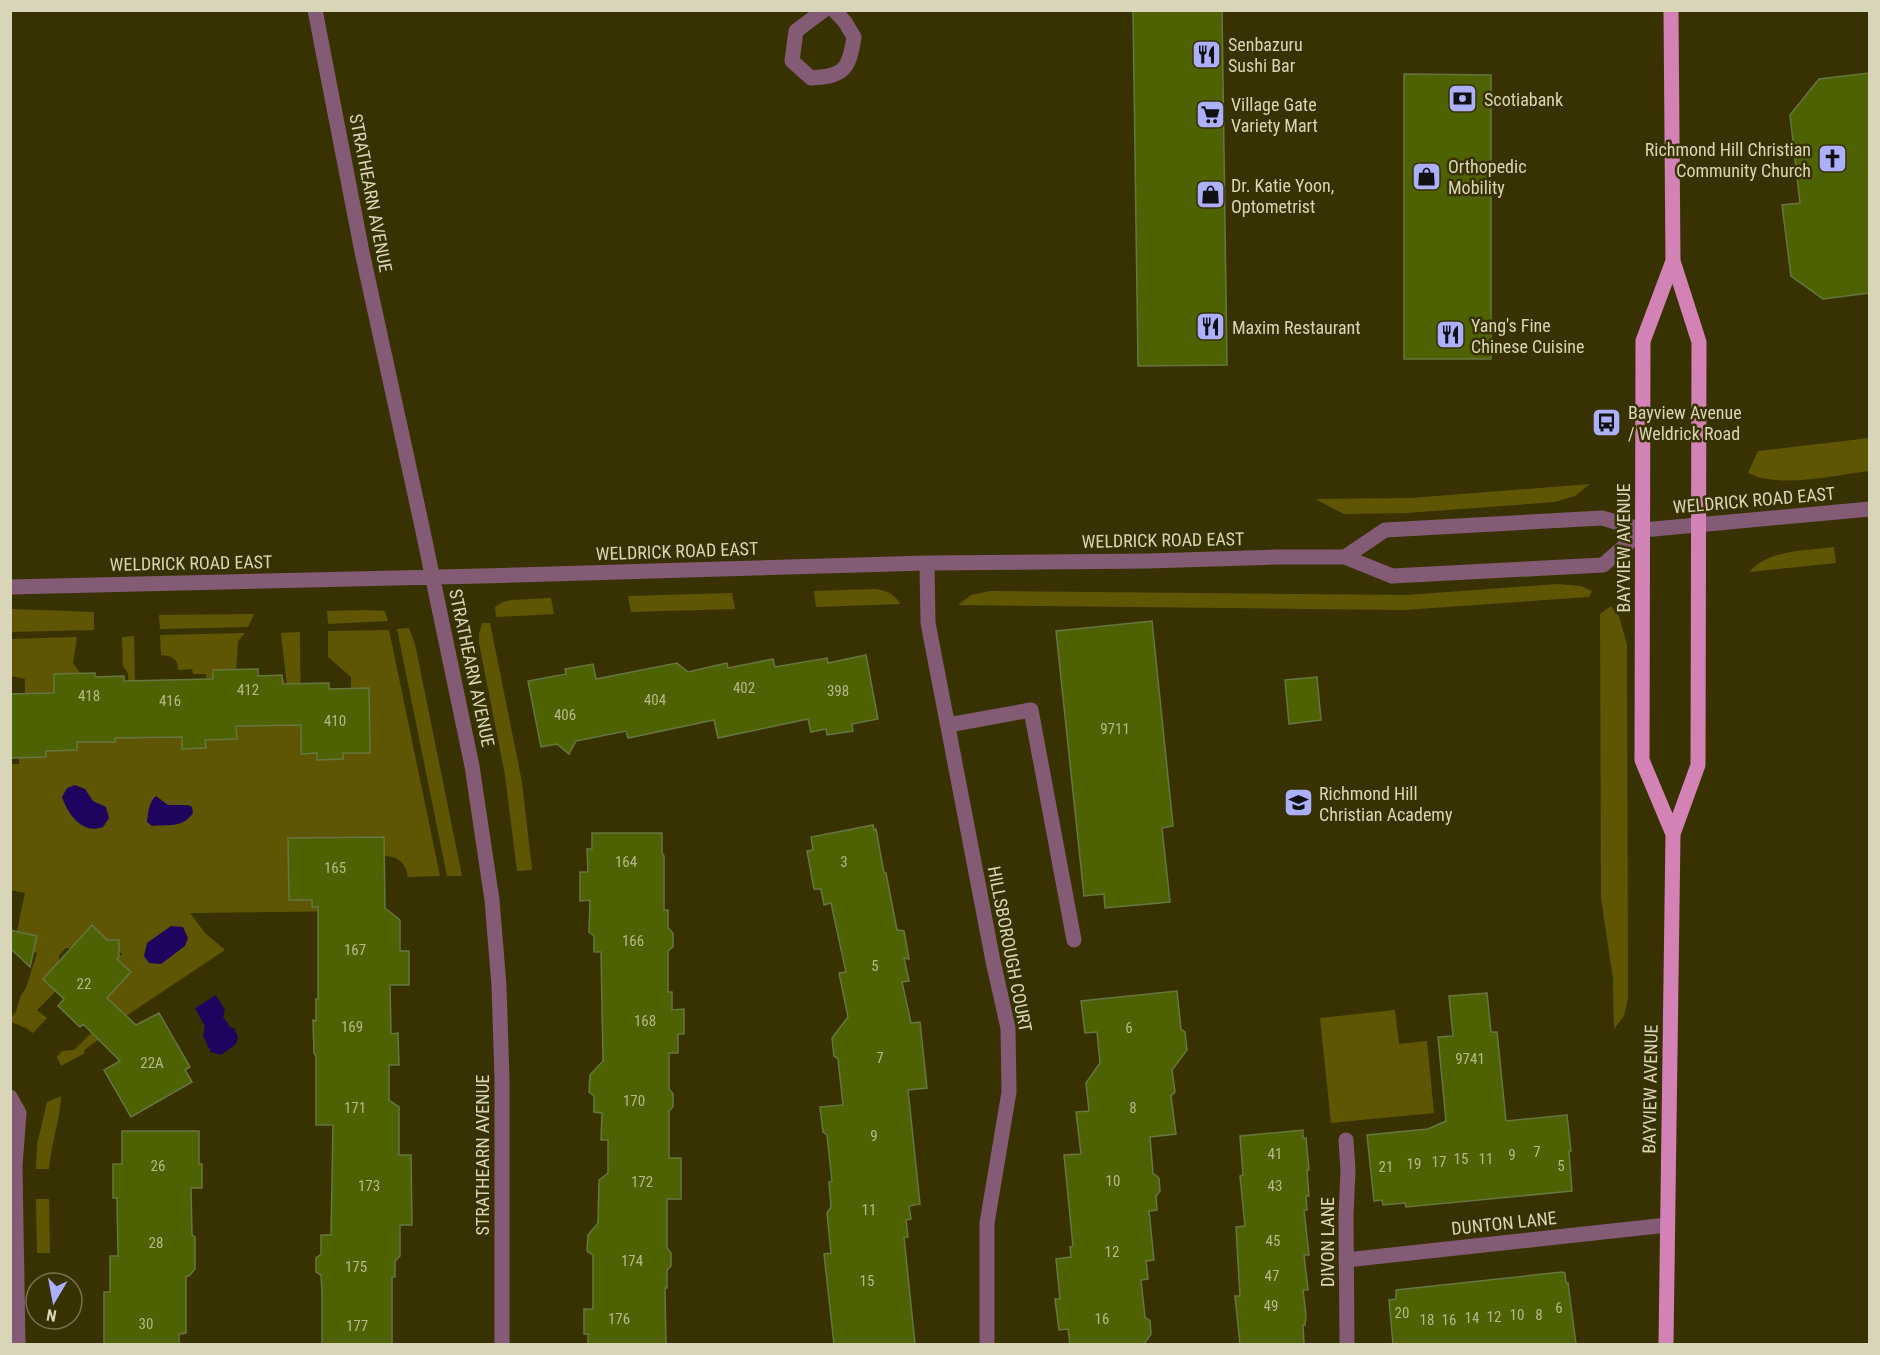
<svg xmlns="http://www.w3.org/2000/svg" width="1880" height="1355" viewBox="0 0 1880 1355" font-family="'Roboto Condensed',sans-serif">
<rect width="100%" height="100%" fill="#383203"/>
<path fill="#5f5604" d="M1869 438V471C1835 475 1779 489 1748 473L1758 451Z
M1590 484 1575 496 1555 502 1407 513 1344 514 1315 499 1411 498Z
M1834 547 1836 563 1749 572C1770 549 1805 551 1834 547Z
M1557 584 1581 586 1592 591 1589 597 1403 610 958 605 971 595 990 591 1407 595Z
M876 589C887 591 895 594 900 604L816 607 814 591Z
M732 593 735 609 631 612 628 596Z
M551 598 554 614 496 617 495 607 503 602 511 600Z
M1611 606 1619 616 1627 645 1628 998 1624 1016 1614 1029 1613 979 1601 898 1600 614Z
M11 609 94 612V630L11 632Z
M366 610 385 611 388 621 328 624 327 611Z
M254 614 248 627 160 629 159 615Z
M482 623H490L522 782 532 870 517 871 505 775 479 643V634Z
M409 628 415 644 462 876H447L397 629Z
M389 630 440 876 408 877C406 863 398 856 384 856V837L289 838V900H312L313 907H359V911L190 913 205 933 225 950 123 1018 108 1033 84 1050 85 1053 61 1066 57 1057 62 1051 74 1050 91 1033 93 1034 107 998 131 972 117 959 122 954 92 926 71 948H66L59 955V962L43 978 56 991 37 1010 47 1018 33 1033 26 1028 11 1022 10 1018 16 1012 21 995 26 988 37 953 34 952 37 936 17 931 25 893 11 890V764H19V758L46 757 45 694H25V679L11 676V639L77 637 73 663 80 673 54 674 56 751 76 750 77 742H115V725L182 737 183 749 205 748V736L209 735 206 674H193L192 669 178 670C178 658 172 656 161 655L160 635 245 633 238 641 236 670H213L215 739H236V726L277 725 289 704 281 633 300 632 301 754 317 753V760L343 759V753L370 752 369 688H351V677L328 657V631Z
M134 636 135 684 129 691 128 673 123 666 122 637Z
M1395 1010 1399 1044 1427 1041 1434 1113 1331 1123 1320 1018Z
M61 1096C60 1121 51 1143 49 1169H36L37 1145 47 1102Z
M36 1199H49L50 1253H37Z"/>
<path fill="#1e045f" d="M75 785 85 789 93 801 106 807 109 818 103 827C82 835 68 814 62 797L67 788Z
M156 796 168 805H188L192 807 193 813C182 829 167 824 152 826L147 822C148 813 149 801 156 796Z
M171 926 183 927 188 938 185 946 161 964 149 963 144 956 147 943Z
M216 995 225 1010 223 1017 231 1028H234L238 1037 236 1044 221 1055 211 1052 203 1036 205 1026 195 1008Z"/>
<path fill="#4f6203" stroke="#677641" stroke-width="1.5" d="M1133 10H1222L1227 365 1138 366Z
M1869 73V293L1823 299 1791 276 1782 205 1800 203 1790 115 1819 79Z
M1404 74 1491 75V359H1404Z
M1152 621 1173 826 1162 828 1170 902 1105 908 1104 894 1084 896 1056 631Z
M866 655 878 719 852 724 853 731 827 735 826 729 811 732 808 719 718 738 714 720 628 738 626 731 576 741 569 754 557 744 541 747 528 681 566 674 565 669 593 664 596 679 677 663 688 672 727 663 728 668 773 659 775 667 827 658 828 663Z
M258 669V676L282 675 283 684 329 683V689L369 688 370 753H343V759L317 760V753L301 754V725L236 726 237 739 205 740 206 748 182 749V737L115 738V742H77V750L46 751V757L10 758V694L54 693V674L95 673V677L124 676V681L213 679V670Z
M1317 677 1321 720 1289 724 1285 680Z
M873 825 874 830 876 829 884 873H886L897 930 904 931 909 959 904 958 909 981 902 982 911 1023 920 1022 927 1088 908 1090 920 1204 909 1206 911 1219 906 1220 908 1237H904L915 1344H834L824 1254 831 1253 827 1213 831 1207 829 1182 832 1181 827 1135 823 1132 820 1107 843 1105 838 1059 834 1056 832 1038 848 1017 839 973 846 972 831 903 824 905 821 889H814L807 851 813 850 811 837Z
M592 833H662V853L664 856V910H668V928L673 933V947L668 951V992H672V1010L684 1009V1034H678V1053H669V1089L673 1094V1107L669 1111V1158H681V1199H667V1248L671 1253V1266L667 1270V1288H665L666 1344H588V1334H584V1309H593V1255L587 1251 588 1235 598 1223 599 1180 608 1173V1140H601L602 1113 594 1112V1096L589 1092 590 1075 603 1061 601 952H594V936L589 932 590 900 580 901V872H588L587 849H592Z
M384 837 385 908 400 920V951H409V985H390L391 1034 398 1033 399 1065H389V1100L399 1107V1155H411L412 1225H400V1256L395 1261V1277H392V1344H322V1293L321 1275 316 1272V1258L321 1254V1235H331L333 1125H316V1056L314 1053 313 1020 316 1021V999H318V907H312V900H289L288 838Z
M92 925 107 940H119V957L117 959 131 972 107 998 136 1025 159 1013 190 1067 185 1070 192 1082 131 1117 104 1070 120 1061 83 1024 80 1027 58 1006 64 999 43 979Z
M10 930 37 936 30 967 10 948Z
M1177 991 1181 1029 1185 1032 1187 1050 1172 1070 1175 1092 1171 1096 1176 1134 1150 1137 1153 1173 1159 1178 1160 1191 1156 1196 1157 1210 1149 1211 1154 1260 1146 1261 1148 1279 1141 1280 1145 1317 1150 1321 1151 1334 1144 1344H1070L1068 1329 1059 1330 1055 1299H1060L1056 1259 1071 1257 1070 1247 1073 1246 1064 1155 1081 1154 1076 1112 1089 1111 1086 1083 1100 1063 1097 1032 1085 1033 1081 1001Z
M1487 993 1491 1032H1497L1506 1121 1567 1115 1571 1151H1569L1572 1191 1406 1207 1405 1203 1383 1205 1382 1200 1374 1201 1367 1135 1428 1129 1446 1121 1438 1037 1453 1036 1449 996Z
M1303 1130V1138H1306L1309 1170H1307L1309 1196H1306L1307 1210H1304L1309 1255H1304L1308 1290H1303L1306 1315 1305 1325H1303L1304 1344H1240L1235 1296H1240L1236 1227 1245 1226 1240 1176 1243 1175 1240 1136Z
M122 1131H199V1164H202V1188H191L192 1235 195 1237V1269L189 1276H186V1333L179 1334V1344H104V1292H110V1256H118L117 1198H113V1164H122Z
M1562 1272 1565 1273 1566 1283H1568L1576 1344H1393L1389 1300 1396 1299V1290Z"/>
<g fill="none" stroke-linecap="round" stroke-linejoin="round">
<path stroke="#835b74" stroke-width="15" d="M315 10 362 252 421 522 472 766 492 900 499 986 502 1078V1344
M824 10 796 31 792 61 811 78C844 76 849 70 854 37L845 22 834 10
M1345 557 1385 530 1602 518 1643 530 1870 509
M927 563 928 623 993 961 1008 1028 1009 1092 987 1223V1344
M10 587 481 576 927 563 1148 561 1278 557H1345L1392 576 1603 565 1643 530
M948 725 1031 710 1074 940
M10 1097 19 1113 15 1166 18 1344
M1346 1140 1348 1170 1346 1216 1347 1344
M1346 1260 1667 1225"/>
<path stroke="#d382b5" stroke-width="15" d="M1673 261 1643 341 1642 760 1673 834
M1666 1344 1673 834 1698 765 1699 342 1673 261 1671 10"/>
</g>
<defs>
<symbol id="restaurant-square" viewBox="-11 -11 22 22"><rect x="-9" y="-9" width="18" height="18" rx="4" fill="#acaffb" stroke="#383203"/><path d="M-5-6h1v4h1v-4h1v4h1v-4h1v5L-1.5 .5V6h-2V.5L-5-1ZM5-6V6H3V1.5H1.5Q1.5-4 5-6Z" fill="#111"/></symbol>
<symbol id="bank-square" viewBox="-11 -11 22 22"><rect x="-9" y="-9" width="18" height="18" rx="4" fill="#acaffb" stroke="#383203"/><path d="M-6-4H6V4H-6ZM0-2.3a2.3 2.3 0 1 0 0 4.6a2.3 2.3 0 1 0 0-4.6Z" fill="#111"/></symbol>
<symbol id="supermarket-square" viewBox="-11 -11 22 22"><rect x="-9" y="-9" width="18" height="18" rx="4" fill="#acaffb" stroke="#383203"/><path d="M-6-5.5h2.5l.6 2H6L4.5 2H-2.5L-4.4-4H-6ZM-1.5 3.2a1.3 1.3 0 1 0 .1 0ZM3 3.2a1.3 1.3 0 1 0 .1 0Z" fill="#111"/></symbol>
<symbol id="church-square" viewBox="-11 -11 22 22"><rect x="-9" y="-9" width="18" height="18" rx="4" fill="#acaffb" stroke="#383203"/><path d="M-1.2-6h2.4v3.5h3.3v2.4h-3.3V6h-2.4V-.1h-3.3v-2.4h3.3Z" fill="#111"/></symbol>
<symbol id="shop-square" viewBox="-11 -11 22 22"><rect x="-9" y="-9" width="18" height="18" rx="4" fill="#acaffb" stroke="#383203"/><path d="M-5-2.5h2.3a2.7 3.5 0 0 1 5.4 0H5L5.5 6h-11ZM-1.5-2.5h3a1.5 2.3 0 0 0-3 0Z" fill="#111"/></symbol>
<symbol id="bus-square" viewBox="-11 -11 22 22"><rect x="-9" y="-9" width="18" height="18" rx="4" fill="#acaffb" stroke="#383203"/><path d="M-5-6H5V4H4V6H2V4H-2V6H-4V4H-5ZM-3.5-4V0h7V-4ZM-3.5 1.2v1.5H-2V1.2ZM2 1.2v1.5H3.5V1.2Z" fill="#111"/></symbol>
<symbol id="school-square" viewBox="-11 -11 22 22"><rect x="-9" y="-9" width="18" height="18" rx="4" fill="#acaffb" stroke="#383203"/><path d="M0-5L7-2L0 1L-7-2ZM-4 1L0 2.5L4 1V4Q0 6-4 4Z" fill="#111"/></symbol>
</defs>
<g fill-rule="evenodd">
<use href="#restaurant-square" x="1190" y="38" width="33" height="33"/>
<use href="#bank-square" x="1446" y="82" width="33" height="33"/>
<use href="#supermarket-square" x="1194" y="98" width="33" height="33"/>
<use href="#church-square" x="1816" y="142" width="33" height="33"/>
<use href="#shop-square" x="1410" y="160" width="33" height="33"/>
<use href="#shop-square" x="1194" y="178" width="33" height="33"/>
<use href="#restaurant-square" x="1194" y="310" width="33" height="33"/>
<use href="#restaurant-square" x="1434" y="318" width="33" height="33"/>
<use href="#bus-square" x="1590" y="406" width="33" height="33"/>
<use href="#school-square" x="1282" y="786" width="33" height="33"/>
</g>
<g text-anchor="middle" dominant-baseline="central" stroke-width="5" stroke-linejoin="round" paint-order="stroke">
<g font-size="15" fill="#b6b88b">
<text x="744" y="688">402</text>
<text x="248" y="690">412</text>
<text x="838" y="691">398</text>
<text x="89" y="696">418</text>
<text x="655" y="700">404</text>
<text x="170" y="701">416</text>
<text x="565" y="715">406</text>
<text x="335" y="721">410</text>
<text x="1115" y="729">9711</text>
<text x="626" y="862">164</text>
<text x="844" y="862">3</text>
<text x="335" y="868">165</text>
<text x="633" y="941">166</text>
<text x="355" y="950">167</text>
<text x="875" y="966">5</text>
<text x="84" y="984">22</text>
<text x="645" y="1021">168</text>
<text x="352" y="1027">169</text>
<text x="1129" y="1028">6</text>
<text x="880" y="1058">7</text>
<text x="1470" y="1059">9741</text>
<text x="152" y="1063">22A</text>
<text x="634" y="1101">170</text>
<text x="355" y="1108">171</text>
<text x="1133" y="1108">8</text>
<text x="874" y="1136">9</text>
<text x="1537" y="1152">7</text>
<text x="1275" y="1154">41</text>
<text x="1512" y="1155">9</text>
<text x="1461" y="1159">15</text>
<text x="1486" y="1159">11</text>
<text x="1439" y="1162">17</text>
<text x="1414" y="1164">19</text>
<text x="158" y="1166">26</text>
<text x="1561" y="1166">5</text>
<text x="1386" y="1167">21</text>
<text x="1113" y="1181">10</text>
<text x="642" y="1182">172</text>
<text x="369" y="1186">173</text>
<text x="1275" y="1186">43</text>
<text x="869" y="1210">11</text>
<text x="1273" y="1241">45</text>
<text x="156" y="1243">28</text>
<text x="1112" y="1252">12</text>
<text x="632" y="1261">174</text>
<text x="356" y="1267">175</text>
<text x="1272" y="1276">47</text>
<text x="867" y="1281">15</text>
<text x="1271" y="1306">49</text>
<text x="1559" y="1308">6</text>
<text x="1402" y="1313">20</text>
<text x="1517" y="1315">10</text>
<text x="1539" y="1315">8</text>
<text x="1494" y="1317">12</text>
<text x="1472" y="1318">14</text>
<text x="619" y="1319">176</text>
<text x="1102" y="1319">16</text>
<text x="1427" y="1320">18</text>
<text x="1449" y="1320">16</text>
<text x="146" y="1324">30</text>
<text x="357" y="1326">177</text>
</g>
<g font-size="18" fill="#d8d5b8" stroke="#383203" text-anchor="start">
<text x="1228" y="44">Senbazuru<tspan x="1228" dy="21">Sushi Bar</tspan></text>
<text x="1484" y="99">Scotiabank</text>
<text x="1231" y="104">Village Gate<tspan x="1231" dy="21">Variety Mart</tspan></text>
<text x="1811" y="149" text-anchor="end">Richmond Hill Christian<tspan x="1811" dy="21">Community Church</tspan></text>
<text x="1448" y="166">Orthopedic<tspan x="1448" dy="21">Mobility</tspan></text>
<text x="1231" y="185">Dr. Katie Yoon,<tspan x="1231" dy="21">Optometrist</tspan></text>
<text x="1471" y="325">Yang's Fine<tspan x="1471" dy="21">Chinese Cuisine</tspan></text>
<text x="1232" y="327">Maxim Restaurant</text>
<text x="1628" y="412">Bayview Avenue<tspan x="1628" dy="21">/ Weldrick Road</tspan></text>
<text x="1319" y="793">Richmond Hill<tspan x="1319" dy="21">Christian Academy</tspan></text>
</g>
<g font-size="18" fill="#d8d5b8" stroke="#383203">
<text transform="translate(371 193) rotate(79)">STRATHEARN AVENUE</text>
<text transform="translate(1754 500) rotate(-5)">WELDRICK ROAD EAST</text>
<text transform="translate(1163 540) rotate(-1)">WELDRICK ROAD EAST</text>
<text transform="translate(1623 548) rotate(-90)">BAYVIEW AVENUE</text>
<text transform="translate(677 551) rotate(-2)">WELDRICK ROAD EAST</text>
<text transform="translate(191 563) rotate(-1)">WELDRICK ROAD EAST</text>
<text transform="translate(472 668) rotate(78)">STRATHEARN AVENUE</text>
<text transform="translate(1010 949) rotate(79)">HILLSBOROUGH COURT</text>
<text transform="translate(1650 1089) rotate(-89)">BAYVIEW AVENUE</text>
<text transform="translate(482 1155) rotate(-90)">STRATHEARN AVENUE</text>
<text transform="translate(1504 1223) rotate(-6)">DUNTON LANE</text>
<text transform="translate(1327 1242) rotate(-90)">DIVON LANE</text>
</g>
</g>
<rect width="1880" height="1355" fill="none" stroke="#d8d5b8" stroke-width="24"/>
<g transform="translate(54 1301) rotate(190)"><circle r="28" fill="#383203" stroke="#78734b" stroke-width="1.5"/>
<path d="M0-4.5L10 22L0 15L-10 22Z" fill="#acaffb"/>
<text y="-9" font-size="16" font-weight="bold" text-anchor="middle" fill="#d8d5b8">N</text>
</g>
</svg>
